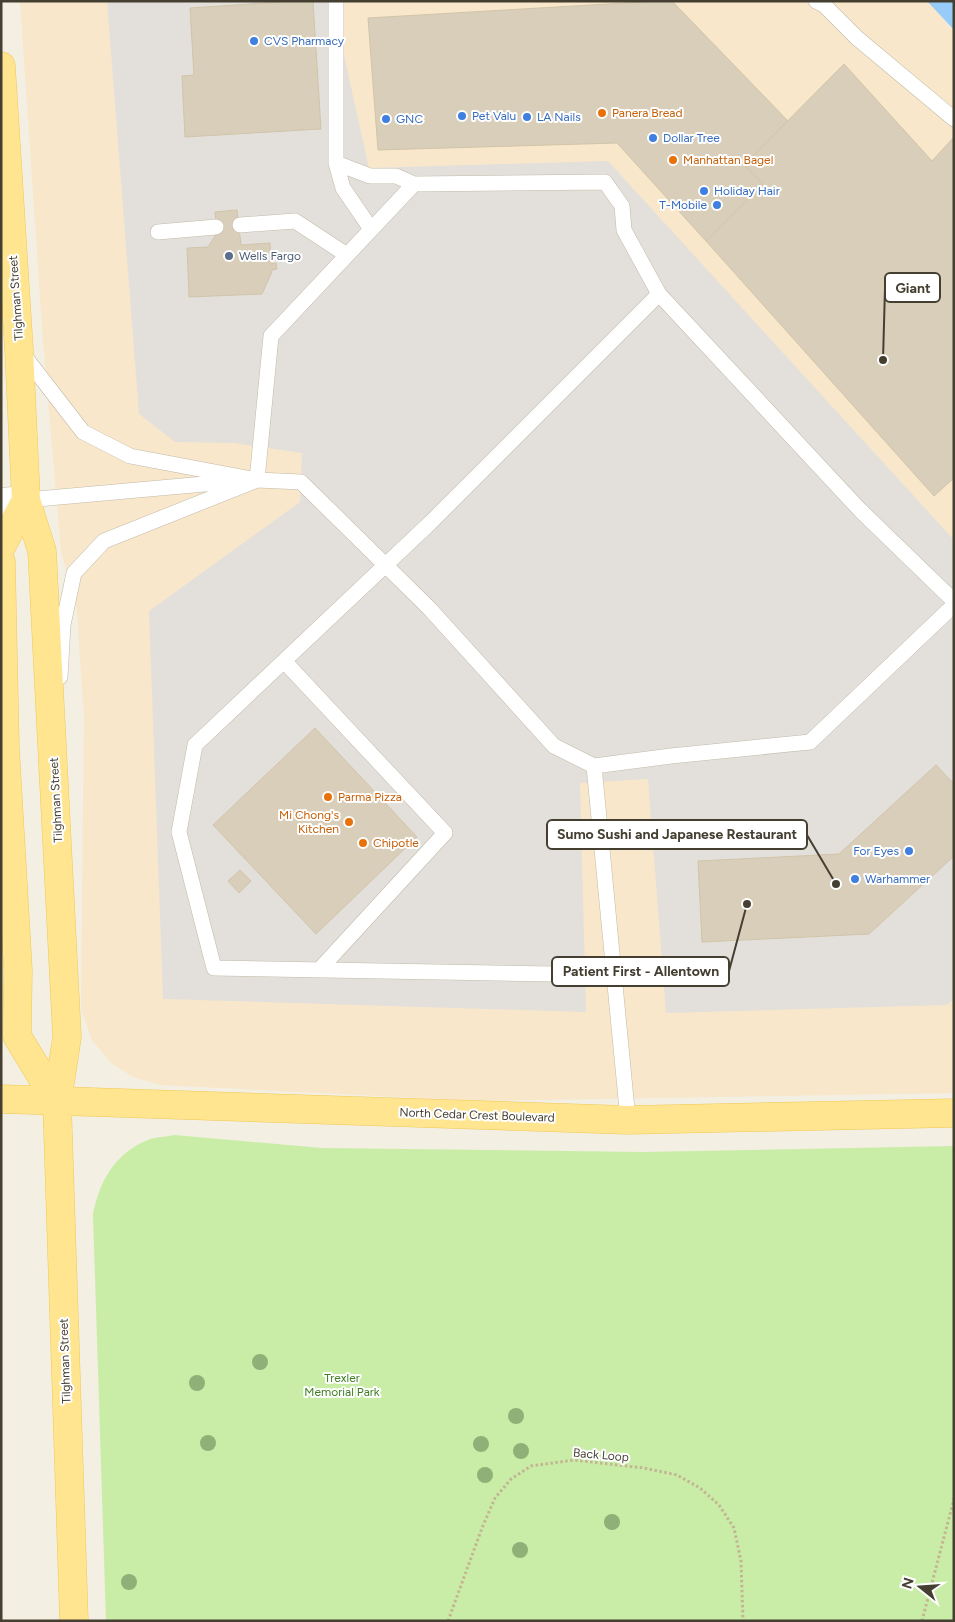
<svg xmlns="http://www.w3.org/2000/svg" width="955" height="1622" viewBox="0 0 955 1622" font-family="Figtree,sans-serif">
<rect width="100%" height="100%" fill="#f3efe2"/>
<path fill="#f8e7ca" d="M20 1H928L954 32V1093L479 1101 160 1085 133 1077 111 1063 92 1040 81 1009 84 716 76 601 61 552 43 341Z"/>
<path fill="#c9eda6" d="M174 1135 322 1148 643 1152 954 1146V1621H106L93 1214C100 1180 115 1153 150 1139 157 1137 166 1137 174 1135Z"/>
<path fill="#e3e0dc" d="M107 1H332L369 168 608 161 954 540V999L947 1005 666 1013 648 779 580 783 586 1012 163 999 149 611 300 502 302 453 234 443 175 442 139 414Z"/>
<path fill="#97cbf8" d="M927 1H954V30Z"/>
<path fill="#d9ceba" stroke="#d1c4a9" d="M294 1H313L321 129 185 137 182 76 194 75 190 8Z
M659 1H672L788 121 744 165 763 184 706 241 617 143 378 150 368 18Z
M844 64 932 161 954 137V478L934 496 706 241 763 184 744 165Z
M237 210 241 245 270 243 271 264 276 263 277 269 272 270 271 274 262 294 189 297 187 248 208 247 217 233 215 212Z
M315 728 417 837 316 934 213 825Z
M936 765 954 784V856L869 934 702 942 698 861 839 854Z
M240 870 251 881 239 893 228 881Z"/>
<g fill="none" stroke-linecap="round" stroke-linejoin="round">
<defs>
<path id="service" d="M336 1V163L343 188 371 229
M816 1 824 5 857 38 954 119
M336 163 370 176H396L414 184
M240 225 295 221 347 255
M158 232 216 227
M22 353 83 432 130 456 257 480 301 482 429 608 554 746 594 766 628 1120
M257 480 271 336 414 184 605 182 622 206 624 230 659 294 860 510 954 601
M26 500 238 481
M284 661 445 833 319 970
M60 677 63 625 74 573 104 541 257 480
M594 766 671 756 810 742 954 605
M614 975 214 968 179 832 195 745 430 523 659 294"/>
<path id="minor" d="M1 502 26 500"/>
<path id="primary" d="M1 66 19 350 26 500 42 551 67 1037 57 1102 74 1621
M1 547 26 500
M1 562 5 748 18 970 17 1036 57 1102
M1 1099 628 1120 954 1113"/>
</defs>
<use href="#service" stroke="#c2baa7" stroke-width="16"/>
<use href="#minor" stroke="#c2baa7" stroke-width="29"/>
<use href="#primary" stroke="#f0c954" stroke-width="29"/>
<path stroke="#c3b594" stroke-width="3" stroke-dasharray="2.5 2.5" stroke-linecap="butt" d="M448 1621 482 1528 495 1498 511 1479 531 1466 574 1460 644 1468 677 1475 700 1488 719 1505 734 1528 741 1561 743 1621
M922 1621 954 1499"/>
<use href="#service" stroke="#fff" stroke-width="15"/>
<use href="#minor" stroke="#fff" stroke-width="28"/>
<use href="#primary" stroke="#ffe590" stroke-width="28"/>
</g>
<g fill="#8fb077">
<circle cx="260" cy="1362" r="8"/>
<circle cx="197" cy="1383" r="8"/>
<circle cx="516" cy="1416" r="8"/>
<circle cx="208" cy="1443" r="8"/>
<circle cx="481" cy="1444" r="8"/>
<circle cx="521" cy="1451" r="8"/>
<circle cx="485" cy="1475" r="8"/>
<circle cx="612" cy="1522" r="8"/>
<circle cx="520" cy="1550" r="8"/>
<circle cx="129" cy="1582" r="8"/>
</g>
<g fill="#3f7fe0" stroke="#fff" stroke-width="2">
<circle cx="254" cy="41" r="5"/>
<circle cx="462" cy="116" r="5"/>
<circle cx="527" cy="117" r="5"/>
<circle cx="386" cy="119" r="5"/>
<circle cx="653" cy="138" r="5"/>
<circle cx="704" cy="191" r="5"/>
<circle cx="717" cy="205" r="5"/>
<circle cx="909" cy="851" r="5"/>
<circle cx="855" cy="879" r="5"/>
</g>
<g fill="#e8710a" stroke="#fff" stroke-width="2">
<circle cx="602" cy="113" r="5"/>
<circle cx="673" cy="160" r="5"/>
<circle cx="328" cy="797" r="5"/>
<circle cx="349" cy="822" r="5"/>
<circle cx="363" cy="843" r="5"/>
</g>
<circle fill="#5c6f8a" stroke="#fff" stroke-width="2" cx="229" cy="256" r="5"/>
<g text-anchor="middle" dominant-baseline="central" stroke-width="4" stroke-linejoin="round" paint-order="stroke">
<g font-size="12" fill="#366cbe" stroke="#fff" text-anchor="start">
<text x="264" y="41">CVS Pharmacy</text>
<text x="472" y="116">Pet Valu</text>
<text x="537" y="117">LA Nails</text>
<text x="396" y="119">GNC</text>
<text x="663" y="138">Dollar Tree</text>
<text x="714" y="191">Holiday Hair</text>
<text x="707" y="205" text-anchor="end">T-Mobile</text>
<text x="899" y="851" text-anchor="end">For Eyes</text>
<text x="865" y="879">Warhammer</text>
</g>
<g font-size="12" fill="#c56008" stroke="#fff" text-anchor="start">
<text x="612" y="113">Panera Bread</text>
<text x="683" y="160">Manhattan Bagel</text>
<text x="338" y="797">Parma Pizza</text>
<text x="339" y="815" text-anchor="end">Mi Chong's<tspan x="339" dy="14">Kitchen</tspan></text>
<text x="373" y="843">Chipotle</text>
</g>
<g font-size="12" fill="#4e5e75" stroke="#fff" text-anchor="start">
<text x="239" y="256">Wells Fargo</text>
</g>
<g font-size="12" fill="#453f32" stroke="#fff">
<text transform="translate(16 298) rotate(-94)">Tilghman Street</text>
<text transform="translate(56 800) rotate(-93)">Tilghman Street</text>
<text transform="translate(477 1115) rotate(2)">North Cedar Crest Boulevard</text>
<text transform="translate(65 1361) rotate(-92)">Tilghman Street</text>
<text transform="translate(601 1455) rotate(5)">Back Loop</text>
</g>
<g font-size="12" fill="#3e7d20" stroke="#fff">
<text x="342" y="1378">Trexler<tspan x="342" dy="14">Memorial Park</tspan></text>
</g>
</g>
<path fill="none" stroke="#453f32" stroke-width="2" d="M883 360L885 288M836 884L807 835M747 904L729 971"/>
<g fill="#453f32" stroke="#fff" stroke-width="2">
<circle cx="883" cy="360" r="5"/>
<circle cx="836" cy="884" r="5"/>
<circle cx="747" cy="904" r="5"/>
</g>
<g fill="#fff" stroke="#453f32" stroke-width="2">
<rect x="885" y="273" width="55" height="29" rx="5"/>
<rect x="547" y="820" width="260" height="29" rx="5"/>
<rect x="552" y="957" width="177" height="29" rx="5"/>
</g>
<g font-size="14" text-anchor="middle" font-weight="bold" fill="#453f32">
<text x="913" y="293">Giant</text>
<text x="677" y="839">Sumo Sushi and Japanese Restaurant</text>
<text x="641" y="976">Patient First - Allentown</text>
</g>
<rect width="955" height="1622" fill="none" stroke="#453f32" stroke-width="5"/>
<g transform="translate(920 1587) rotate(287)" stroke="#ffffff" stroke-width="4" paint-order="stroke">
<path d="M0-4L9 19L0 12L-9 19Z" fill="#453f32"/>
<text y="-8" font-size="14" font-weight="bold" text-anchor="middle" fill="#453f32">N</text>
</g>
</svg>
